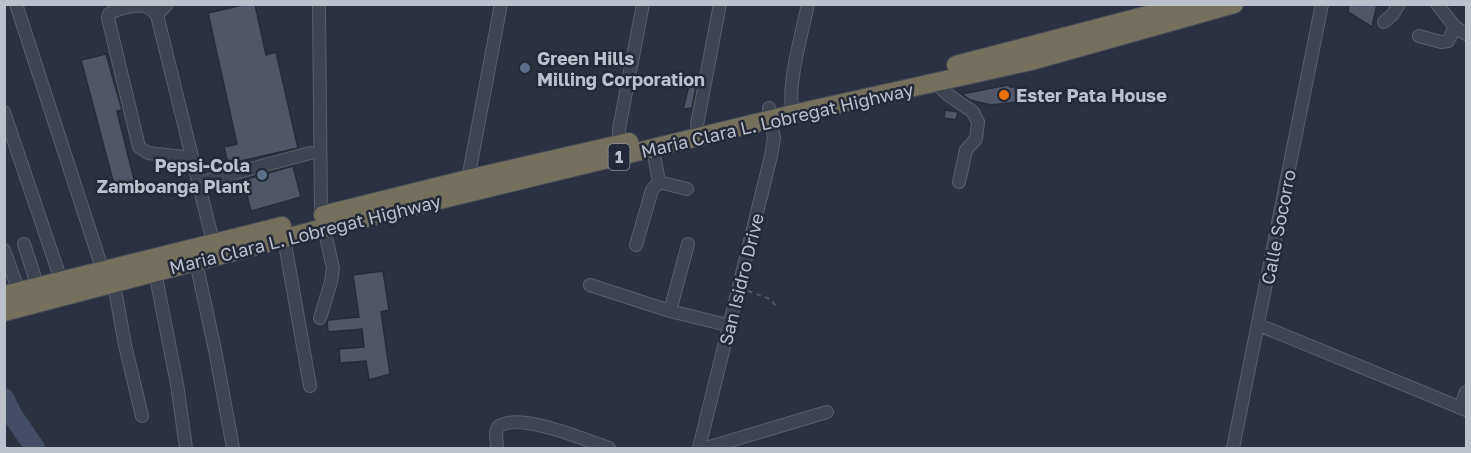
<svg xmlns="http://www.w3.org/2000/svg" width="1471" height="453" viewBox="0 0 1471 453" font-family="'Golos Text',sans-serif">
<rect width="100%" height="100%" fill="#2b3140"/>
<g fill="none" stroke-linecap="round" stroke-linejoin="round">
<path stroke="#434d67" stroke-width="20" d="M4 398 13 416 35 448"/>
</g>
<path fill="#505667" stroke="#262b38" stroke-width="1.5" d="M247 4H255L266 55 276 52 298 148 228 164 224 147 237 144 208 13Z
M1349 4H1377L1372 27 1348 12Z
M106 54 122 110 117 111 136 187 116 192 81 60Z
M692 74 698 75 692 108 683 109Z
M1008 85 1010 87H1015L1017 102 991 105 970 100 962 94Z
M945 110 958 112 956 120 944 118Z
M293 166 301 197 251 211 243 180Z
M383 271 389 310 381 312 390 374 369 380 366 361 340 363 339 349 364 347 362 329 328 332 327 321 328 320 359 317 353 275Z"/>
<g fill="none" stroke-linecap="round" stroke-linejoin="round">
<defs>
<path id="minor" d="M16 4 103 271
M167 4 157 15 215 250
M319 4 321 216
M1437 4 1455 27 1466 34
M157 15C154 12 149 7 144 6 135 4 116 9 109 14L108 18 139 147 148 153 192 158
M1384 22 1393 14 1399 4
M1419 36 1441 42 1448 41 1455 27
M935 82 947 94 973 112 978 122 976 139 966 150 959 182
M4 112 63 286
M793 114C786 86 802 34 808 4
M697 125 720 4
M620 149 619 129 643 4
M659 182 687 189
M198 183 310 153
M469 185 468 179 501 4
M284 238 310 386
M24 244 38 287
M636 245 652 190 659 182 653 149
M4 250 19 292
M196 262 215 350 233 448
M155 272 177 384 186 448
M114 284 125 345 142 416
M590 285 670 311 731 326
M670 311 688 244
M320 318 331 282 333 268 324 228
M1259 325 1466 410
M1460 408 1466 392
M497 448 496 433 498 427C517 411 586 440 609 448
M699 448 771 156 774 138 769 108
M706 448 827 412
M1233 448 1322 4"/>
<path id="highway" d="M956 65 1190 4
M323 215 468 179 629 142
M4 295 282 226
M4 312 324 228 793 114 1031 61 1234 4"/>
</defs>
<use href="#minor" stroke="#5a5f6b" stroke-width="14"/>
<use href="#highway" stroke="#474c58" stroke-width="20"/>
<path stroke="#4d5b60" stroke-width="2" stroke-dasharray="4.5 4.5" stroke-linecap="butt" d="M748 291 770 299 777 307"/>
<use href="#minor" stroke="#3f4451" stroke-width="12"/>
<use href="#highway" stroke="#756f5d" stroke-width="18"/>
</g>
<g fill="#5c6f8a" stroke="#232936" stroke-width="2">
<circle cx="525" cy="68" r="6"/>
<circle cx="262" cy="175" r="6"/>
</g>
<circle fill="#e8710a" stroke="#232936" stroke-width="2" cx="1004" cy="95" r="6"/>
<g text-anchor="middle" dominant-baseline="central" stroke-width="5" stroke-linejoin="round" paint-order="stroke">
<rect fill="#232936" stroke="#8e939e" stroke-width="1.5" x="608.5" y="144" width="21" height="26" rx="4.5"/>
<g font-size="16" font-weight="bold" fill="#bcc0cb">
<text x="619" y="157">1</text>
</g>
<g font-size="18" font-weight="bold" fill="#bcc0cb" stroke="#232936" text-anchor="start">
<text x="537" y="58">Green Hills<tspan x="537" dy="21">Milling Corporation</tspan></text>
<text x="1016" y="95">Ester Pata House</text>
<text x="250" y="165" text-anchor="end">Pepsi-Cola<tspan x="250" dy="21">Zamboanga Plant</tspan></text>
</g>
<g font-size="18" fill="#bcc0cb" stroke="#232936">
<text transform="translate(777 120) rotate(-13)">Maria Clara L. Lobregat Highway</text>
<text transform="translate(1278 227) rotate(-79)">Calle Socorro</text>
<text transform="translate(305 234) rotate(-14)">Maria Clara L. Lobregat Highway</text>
<text transform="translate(741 279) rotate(-76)">San Isidro Drive</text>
</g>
</g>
<rect width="1471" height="453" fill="none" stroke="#bcc0cb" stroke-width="12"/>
</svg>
